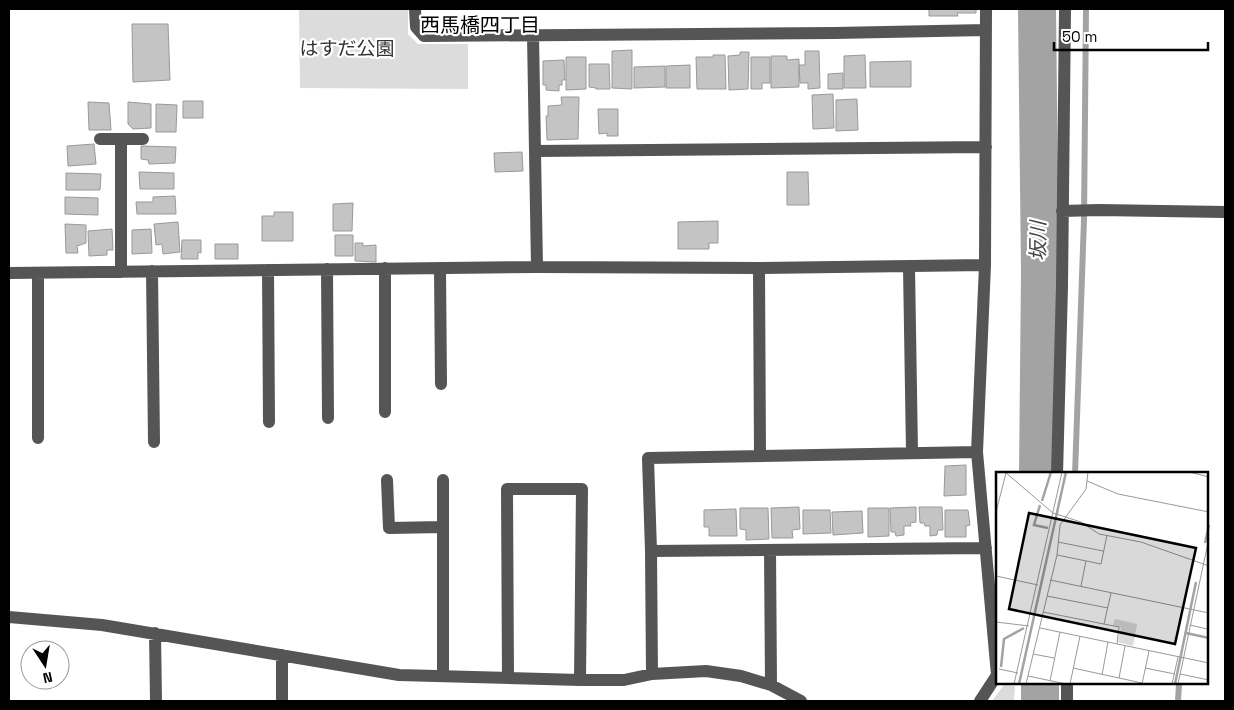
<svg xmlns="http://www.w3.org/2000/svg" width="1234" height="710" viewBox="0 0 1234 710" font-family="'Space Grotesk','Noto Sans JP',sans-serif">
<rect width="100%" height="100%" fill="#fff"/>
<path fill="#dcdcdc" d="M299 9H408V34L418 44H468V89L300 88Z
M1004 685 1015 686 1014 701H992Z"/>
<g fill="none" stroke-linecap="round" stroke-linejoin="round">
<path stroke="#a3a3a3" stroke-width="6" d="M1075 474 1084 220 1086 9
M1178 701 1179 684"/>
<path stroke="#a3a3a3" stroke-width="38" d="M1037 9 1040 271 1038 474
M1040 701V684"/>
</g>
<path fill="#c4c4c4" stroke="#999" d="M929 9H976V13H957L958 16H929Z
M132 24H168L170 80 133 82Z
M632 50V89L612 88V51Z
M805 51H819L820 88 808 89V83H800L799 65H805Z
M740 52H749L748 89 729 90 728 56 740 55Z
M713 55H725L726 89H697L696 57H713Z
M865 55 866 88H844V56Z
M771 56H787V60L799 59V87L771 88Z
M566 57H586V89L566 90Z
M751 57H770V83H762V89H751Z
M564 60 565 80H562V85H559V91L546 90V85H543V61Z
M911 61V87H870V62Z
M589 64H609L610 89H596V88L589 87Z
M690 65V88H666V66Z
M665 66V87L634 88V67Z
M843 73V89H828V74Z
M833 94 834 128 813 129 812 95Z
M561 97H579L578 139 547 140 546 116H548V106L562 105Z
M857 99 858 130 836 131V100Z
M183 101H203V118H183Z
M88 102 109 103 111 130H89Z
M128 102 151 104V128L133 129 128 124Z
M156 104 177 105 176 132H156Z
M598 109H618V136H607V133L599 134Z
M94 144 96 164 68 166 67 146Z
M141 146 176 147 175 163 149 164 148 160 141 159Z
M522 152 523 171 495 172 494 153Z
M139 172 174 173V189H140Z
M787 172H808L809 205H787Z
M66 173 101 174 100 190H66Z
M175 196 176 214H137L136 202H153V197Z
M65 197 98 198V215L65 214Z
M353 203 352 231H333V204Z
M274 212H293V241H262V216H274Z
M718 221V243H709V249H678V222Z
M178 222 180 252 163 254 162 244 156 245 154 224Z
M65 224 86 225V243L77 246 78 253H66Z
M112 229 113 250H107V255L89 256 88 231Z
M151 229 152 253 132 254V230Z
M335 235H353V256H335Z
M182 240H201V253L198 252V259H181Z
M355 243H363V246L376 245V262L355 261Z
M215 244H238V259H215Z
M966 465V495L944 496 945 466Z
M799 507 800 529 792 530 793 538H772L771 508Z
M916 507V522L910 523 911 526H904V535L896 536 895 532H891L890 508Z
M919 507H942L943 530H938L937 535 930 536V526H925L924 523H920Z
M740 508H768L769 539 746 540V530L740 529Z
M868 508H889V536L868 537Z
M736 509 737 536H709V527H704V510Z
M803 510H830L831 533 803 534Z
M945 510H968L970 525 966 526V537H945Z
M862 511 863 533 833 535 832 512Z"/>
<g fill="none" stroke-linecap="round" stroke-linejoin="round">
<path stroke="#555" stroke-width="12" d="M415 9 416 27 424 36 835 33 986 30
M533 35 537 267
M100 139H143
M121 139V272
M535 151 986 147
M1062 211 1099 210 1225 212
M909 267 912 452
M385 268V412
M440 268 441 384
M759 268 760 456
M327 269 328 418
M268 270 269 422
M152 271 154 442
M9 273 537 267 759 268 985 265
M38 438V273
M1057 474 1062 286 1065 9
M387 480 389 528 442 527
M443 480V676
M770 550 771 685
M651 551 986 548
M9 617 102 625 399 675 580 680H624L652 674 706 671 741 676 771 685 801 701
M155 633 156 701
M282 655V701
M652 674 651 551 648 458 977 452
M508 678 507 489H582L580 680
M1067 684V701
M980 701 997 675 977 452 985 265 986 9"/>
</g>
<g text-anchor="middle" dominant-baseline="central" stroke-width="4.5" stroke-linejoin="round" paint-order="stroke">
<g font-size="19" fill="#333" stroke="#fff">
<text x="347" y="48">はすだ公園</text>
</g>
<g font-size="20" fill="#000" stroke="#fff">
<text x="480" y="25">西馬橋四丁目</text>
</g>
<g font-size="20" font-style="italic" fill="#444" stroke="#fff">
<text transform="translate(1038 241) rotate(-90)">坂川</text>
</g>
</g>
<g transform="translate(996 472)">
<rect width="212" height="212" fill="#fff"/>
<path d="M119 147 141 152 137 174 122 170 125 156 117 153Z" fill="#dcdcdc"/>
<path fill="none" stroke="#a3a3a3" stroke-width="2.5" d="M46 29 55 0M44 33 38 53 52 56M209 71 213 53M190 161 213 166M5 195 8 167 28 156M23 212 70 0M179 212 200 110"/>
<path fill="none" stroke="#999" stroke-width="1" d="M9 0 57 41 85 50 103 62 145 70 213 94M193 0 213 5M91 9 122 22 213 40M0 40 10 1M62 70 107 79M61 83 105 92 111 63M0 104 42 113M54 108 213 141M85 114 90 89M51 124 112 136M47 140 123 155 121 172M0 150 33 154M108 152 115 121M194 153 211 157M44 156 213 191M37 182 58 186M77 196 146 211M149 196 179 202M3 197 22 201M184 202 213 208M106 203 112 170M32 204 70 212M123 206 129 174M54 209 64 160M18 212 66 0M30 212 61 83 64 53 90 17 92 0M74 212 84 164M146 212 153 179M176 212 182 185M182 212 213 66"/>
<path fill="#000" fill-opacity="0.15" stroke="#000" stroke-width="2.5" d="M33 41 200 76 179 172 13 137Z"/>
<rect width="212" height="212" fill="none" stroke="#000" stroke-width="2.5"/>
</g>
<rect width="1234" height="710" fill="none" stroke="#000000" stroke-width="20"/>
<g transform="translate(45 665) rotate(168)"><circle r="24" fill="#ffffff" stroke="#999999"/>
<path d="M0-4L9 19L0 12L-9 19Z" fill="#000000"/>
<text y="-8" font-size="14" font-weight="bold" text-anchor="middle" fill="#000000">N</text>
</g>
<path d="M1054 42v8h154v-8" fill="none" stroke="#000000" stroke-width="2.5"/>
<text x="1062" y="42" font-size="15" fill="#000000" stroke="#ffffff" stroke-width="4" paint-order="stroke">50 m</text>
</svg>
